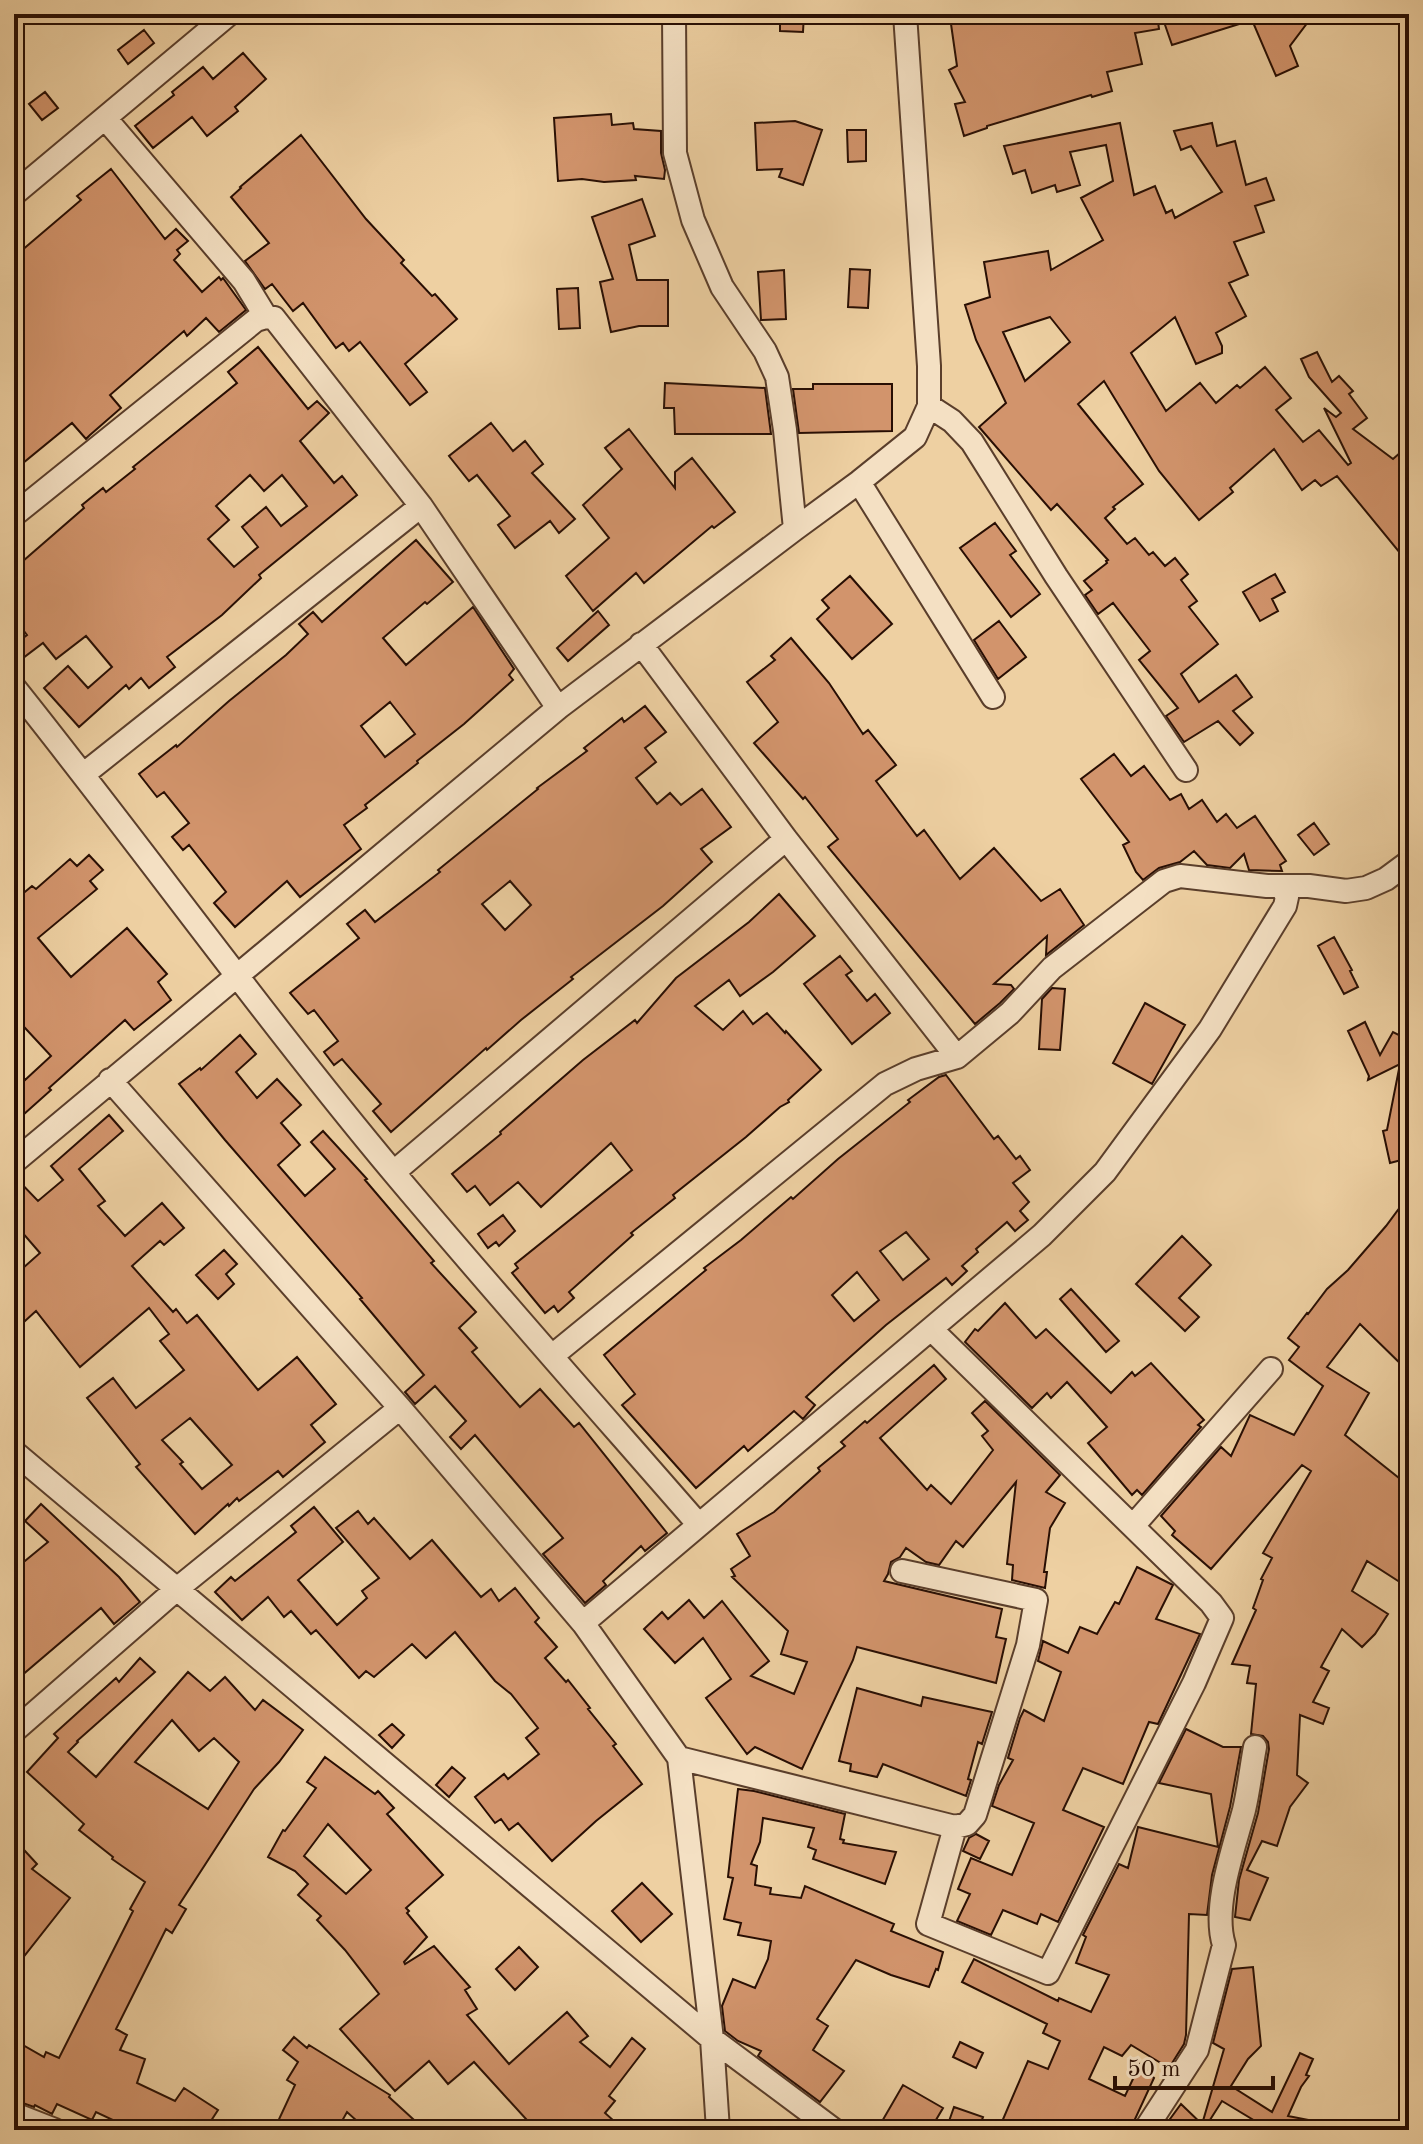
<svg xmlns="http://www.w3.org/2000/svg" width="1423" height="2144" viewBox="0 0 1423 2144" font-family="'Old Standard TT',serif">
<rect width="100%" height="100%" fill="#eed0a2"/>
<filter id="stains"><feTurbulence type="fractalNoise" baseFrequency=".0025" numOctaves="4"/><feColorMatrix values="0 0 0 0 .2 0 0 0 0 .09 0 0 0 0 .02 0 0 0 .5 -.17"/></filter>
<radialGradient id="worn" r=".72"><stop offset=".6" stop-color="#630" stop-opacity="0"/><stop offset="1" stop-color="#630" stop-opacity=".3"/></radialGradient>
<path fill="#d2946c" stroke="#280e03" stroke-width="2" fill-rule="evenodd" d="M780 14H804L803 32 780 31Z
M970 14H1157L1159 29 1135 33 1142 64 1107 72 1112 91 1092 97 1091 95 987 126V128L964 136 955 104 965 102 949 70 957 66 950 17Z
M1189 14H1314L1290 46 1298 66 1276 76 1252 20 1172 45 1164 22Z
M144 30 154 43 128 64 118 50Z
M243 53 266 79 235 107 238 111 207 136 192 117 153 148 135 126 174 95 172 92 203 67 213 79Z
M45 92 58 108 42 120 29 104Z
M611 114 612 125 633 123 634 129 661 131V153L665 170 664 179 635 176 636 180 604 182 582 179 558 181 554 118Z
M795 121 822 130 803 185 779 177 782 169 757 170 755 123Z
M1120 123 1134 195 1155 186 1166 213 1172 210 1175 218 1222 192 1191 146 1181 150 1174 131 1212 123 1217 146 1235 141 1246 185 1266 178 1274 200 1255 206 1264 232 1234 242 1248 275 1229 283 1246 316 1216 333 1222 346V353L1196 364 1175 317 1131 353 1166 411 1200 383 1216 403 1237 385 1240 388 1265 367 1291 398 1276 410 1303 442 1319 430 1348 465 1351 463 1324 408 1336 417 1341 413 1309 377 1301 359 1317 352 1332 382 1339 376 1353 391 1349 394 1367 418 1353 429 1393 459 1409 445V564L1337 476 1321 486 1315 480 1302 490 1274 449 1230 488 1233 492 1199 520 1159 471 1104 381 1078 404 1143 484 1113 507 1115 509 1105 518 1127 544 1135 538 1149 555 1153 552 1165 566 1175 558 1188 574 1181 580 1197 601 1189 607 1218 644 1181 674 1199 702 1236 675 1252 697 1233 711 1253 733 1240 745 1218 721 1184 742 1166 716 1178 708 1139 660 1150 651 1113 603 1098 614 1085 595 1092 590 1084 581 1107 563 1106 561 1108 560 1057 504 1051 510 979 427 1006 403 976 340 965 305 990 297 984 262 1048 251 1051 270 1103 240 1081 198 1113 181 1106 145 1070 152 1080 185 1057 192 1055 185 1032 193 1025 170 1013 174 1004 146ZM1050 317 1070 342 1025 381 1003 332Z
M847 130H866V161L848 162Z
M301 135 366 219 404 260 401 263 432 296 435 294 457 319 405 364 427 392 410 405 360 342 349 351 343 343 336 348 303 303 293 311 272 284 265 289 245 261 269 243 231 197 241 188 240 187Z
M111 169 165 239 176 229 188 241 177 250 180 254 174 260 202 292 219 277 221 280 223 278 246 310 219 332 206 318 187 336 184 331 110 395 121 408 90 435 86 439 72 423 23 463 14 452V257L81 200 77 196Z
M642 199 655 236 629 245 637 280H668V326H639L611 332 600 282 613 279 592 217Z
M850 269 870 270 868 308 848 307Z
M784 270 786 319 761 320 758 272Z
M578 288 580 328 559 329 557 289Z
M258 347 308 409 317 401 329 413 300 441 334 483 342 476 357 495 259 575 261 578 222 615 167 657 175 667 149 688 141 678 129 689 126 685 79 727 44 688 68 666 88 688 112 667 86 636 56 659 43 643 23 658 14 647V645L27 635 14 618V549L23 561 84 508 82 505 103 488 106 492 135 469 133 467 237 383 228 372ZM250 475 264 491 282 475 307 506 281 526 266 507 242 527 258 547 234 567 208 539 229 520 216 506Z
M665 383 765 388 771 434H675L674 408H664Z
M813 384H892V431L799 433 793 389H813Z
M491 423 513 451 525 441 543 464 532 473 575 519 559 533 550 521 515 548 498 525 510 516 477 475 469 481 449 456Z
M629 429 675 488V472L692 458 735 512 714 528 712 526 644 583 636 573 593 611 566 576 609 538 583 505 622 469 605 448Z
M995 523 1016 551 1010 555 1040 594 1011 617 960 548Z
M416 540 453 582 427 604 425 602 383 638 406 665 473 607 514 669 509 675 513 680 464 724 417 761 418 763 365 805 367 808 344 825 361 849 300 897 287 881 235 927 214 903 226 892 189 845 183 850 172 837 189 823 164 792 157 797 139 774 176 745 177 747 229 701 286 655 308 634 299 624 313 612 322 622ZM390 702 415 734 385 757 361 726Z
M1275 574 1285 592 1272 599 1278 611 1260 621 1243 592Z
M850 576 892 624 852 659 817 619 829 608 822 600Z
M598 611 609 625 568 661 557 648Z
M999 621 1026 657 998 679 974 640Z
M791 638 829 683 863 734 868 730 896 765 876 781 917 836 924 830 960 879 994 848 1041 901 1060 889 1084 925 1046 955 1047 936 994 984 1011 985 1014 989 1000 1003 975 1024 828 847 838 839 805 797 803 799 754 743 778 722 747 682 775 660 771 656Z
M645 706 666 732 645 748 656 762 636 778 657 804 670 793 681 805 702 789 731 827 701 849 712 862 663 906 571 977 573 979 521 1020 487 1050 486 1048 391 1132 373 1111 381 1104 342 1059 334 1065 324 1052 338 1041 314 1010 308 1014 290 993 359 938 347 924 365 910 375 922 440 872 438 870 538 789 537 788 587 751 584 748 622 718 624 722ZM510 881 531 905 505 930 482 904Z
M1114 754 1131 776 1144 766 1170 800 1181 794 1189 809 1202 800 1217 822 1226 814 1237 828 1255 816 1286 861 1280 865 1282 871 1249 870 1244 854 1230 868 1207 865 1194 851 1180 862 1159 868 1143 880 1136 872 1123 845 1129 842 1081 779Z
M1314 823 1329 844 1314 855 1298 835Z
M89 855 103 870 90 881 97 889 38 938 71 977 127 928 167 974 158 982 171 1000 134 1030 125 1020 49 1088 51 1090 14 1123V1067L25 1080 51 1056 14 1016V901L32 886 36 889 70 859 77 866Z
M779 894 815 936 773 972 740 996 729 980 695 1006 723 1030 743 1011 753 1024 767 1013 785 1033 786 1031 821 1070 788 1100 789 1102 780 1107 746 1137 673 1195 675 1198 631 1233 633 1235 569 1292 574 1298 558 1312 554 1306 545 1313 512 1273 518 1268 515 1264 632 1170 611 1143 541 1207 518 1182 490 1205 475 1186 467 1192 452 1174 501 1134 500 1132 583 1060 635 1020 637 1023 676 978 749 922Z
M1334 937 1352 970 1350 971 1358 987 1344 994 1318 946Z
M840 956 852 971 846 975 867 1001 875 994 890 1013 852 1044 804 984Z
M1052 988 1065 989 1060 1050 1039 1049 1042 999Z
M1145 1003 1185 1025 1152 1084 1113 1063Z
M1365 1022 1380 1055 1393 1032 1409 1040V1158L1390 1163 1383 1131 1387 1130 1400 1064 1368 1080 1369 1076 1348 1031Z
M240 1035 256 1054 236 1072 257 1098 277 1079 301 1105 281 1123 300 1145 278 1165 305 1196 335 1169 311 1142 323 1131 367 1179 365 1180 434 1261 431 1263 476 1312 459 1328 477 1348 472 1352 520 1407 540 1389 574 1427 579 1423 667 1533 645 1551 641 1546 603 1581 606 1585 585 1603 543 1554 563 1538 475 1435 461 1449 450 1437 466 1421 435 1386 415 1404 405 1392 424 1375 360 1299 362 1298 225 1140 179 1084 200 1068 201 1070Z
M946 1075 994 1139 998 1136 1016 1159 1020 1156 1030 1170 1013 1183 1029 1202 1020 1211 1028 1220 1015 1231 1007 1222 976 1249 978 1252 962 1266 967 1271 952 1285 946 1278 886 1325 831 1374 806 1397 815 1405 803 1419 794 1411 748 1451 744 1446 696 1488 622 1405 635 1394 604 1355 706 1270 704 1268 741 1240 791 1197 793 1199 838 1159 910 1102 908 1100 939 1077ZM906 1232 929 1259 903 1280 880 1251ZM857 1272 879 1300 854 1321 832 1295Z
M109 1115 123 1131 79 1169 105 1201 98 1206 125 1236 162 1203 184 1228 164 1245 160 1241 132 1266 173 1312 176 1309 187 1323 197 1315 258 1390 297 1357 336 1404 311 1425 325 1442 283 1477 278 1471 239 1501 237 1498 229 1506 228 1504 195 1534 136 1467 140 1464 87 1398 113 1378 136 1408 184 1370 160 1341 169 1334 149 1308 80 1367 36 1311 14 1331V1276L40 1253 14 1223V1176L38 1201 63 1180 51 1166ZM190 1418 232 1465 202 1489 180 1464 183 1462 162 1440Z
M1409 1195V1372L1360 1324 1327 1367 1369 1393 1345 1435 1409 1486V1588L1367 1561 1352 1591 1388 1614 1375 1634 1362 1647 1342 1629 1321 1667 1329 1671 1313 1702 1329 1708 1323 1724 1300 1715 1297 1775 1308 1783 1290 1807 1277 1846 1262 1841 1247 1870 1268 1878 1250 1920 1235 1917 1239 1880 1258 1813 1269 1749 1268 1742 1263 1736 1251 1734 1256 1684 1247 1683 1250 1666 1232 1664 1256 1610 1253 1608 1263 1580 1261 1579 1272 1558 1263 1553 1311 1471 1302 1465 1211 1569 1172 1535 1175 1531 1161 1516 1221 1447 1231 1456 1250 1415 1294 1435 1323 1386 1289 1360 1299 1347 1288 1338 1307 1313 1308 1314 1327 1289 1348 1270 1386 1226Z
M503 1215 515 1231 499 1246 496 1242 488 1248 478 1234Z
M1182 1236 1211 1265 1179 1298 1199 1317 1185 1331 1136 1284Z
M224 1250 237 1264 226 1274 234 1284 218 1299 196 1275Z
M1071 1289 1119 1341 1106 1352 1060 1299Z
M1005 1303 1036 1338 1046 1329 1111 1393 1132 1372 1135 1376 1151 1363 1204 1420 1198 1425 1201 1427 1142 1495 1137 1490 1132 1495 1088 1443 1107 1427 1067 1382 1051 1398 1047 1393 1032 1408 965 1342 975 1329 978 1331Z
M934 1365 946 1379 880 1438 927 1490 931 1485 951 1504 993 1450 982 1436 988 1431 972 1413 985 1401 1060 1475 1046 1492 1065 1503 1050 1528 1044 1572H1047L1045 1588 1012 1580 1013 1565 1007 1564 1016 1482 963 1547 956 1541 939 1565 926 1562 906 1548 900 1557 891 1562 888 1574 884 1581 1002 1609 996 1637 1006 1639 996 1683 857 1647 853 1660 802 1769 755 1747 747 1754 706 1698 731 1679 703 1638 675 1663 644 1629 662 1612 668 1619 689 1600 704 1618 722 1601 769 1661 751 1676 794 1694 807 1662 781 1654 788 1631 732 1577 735 1576 731 1569 750 1556 737 1534 774 1512 820 1471 818 1468 845 1446 841 1442 865 1421 867 1423Z
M41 1504 119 1577 140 1602 114 1624 101 1608 14 1682V1641L23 1633 17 1626 21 1622 14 1614V1570L48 1542 25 1521Z
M314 1507 343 1542 298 1580 337 1625 367 1598 362 1591 379 1578 336 1528 358 1511 368 1524 374 1518 410 1559 432 1540 481 1597 491 1589 499 1601 515 1588 539 1618 535 1622 557 1647 545 1658 566 1682 568 1680 590 1708 588 1709 616 1744 613 1746 642 1784 596 1821 552 1861 518 1823 509 1830 501 1819 495 1823 475 1797 504 1774 508 1779 539 1754 526 1738 538 1728 511 1694 495 1681 455 1632 426 1658 412 1644 374 1677 366 1671 359 1678 316 1630 311 1634 291 1611 284 1617 268 1597 242 1620 215 1592 231 1577 235 1581 296 1532 291 1526Z
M1137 1567 1173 1585 1156 1619 1200 1634 1158 1724 1149 1722 1123 1784 1083 1768 1063 1810 1104 1827 1058 1922 1041 1914 1037 1924 1003 1910 991 1935 957 1921 970 1894 958 1889 971 1858 1012 1875 1034 1823 992 1806 999 1785 1013 1760 1008 1758 1020 1718 1024 1710 1044 1721 1061 1672 1038 1661 1043 1641 1068 1653 1080 1627 1097 1634 1115 1602 1119 1604Z
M140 1658 155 1672 77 1741 78 1742 68 1752 96 1777 188 1672 210 1691 225 1677 255 1710 263 1700 303 1730 279 1762 254 1789 179 1905 186 1909 172 1933 166 1929 116 2029 127 2035 120 2050 145 2059 137 2083 175 2101 184 2088 218 2110 205 2130H134L96 2112 92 2120 57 2104 52 2114 35 2105 34 2107 14 2100V2040L44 2057 46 2052 59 2058 133 1911 130 1909 145 1882 112 1859 113 1857 79 1830 84 1824 27 1772 58 1738 54 1734 116 1678 119 1682ZM172 1720 199 1751 214 1738 239 1762 208 1809 135 1762Z
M857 1688 921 1706 923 1697 992 1712 982 1744 978 1742 968 1779 971 1780 966 1796 883 1764 877 1777 850 1771 851 1764 839 1761Z
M392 1724 404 1735 392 1748 379 1735Z
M1186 1729 1223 1747H1241L1230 1807 1212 1875 1207 1915 1189 1914 1186 2035 1184 2044 1169 2068 1131 2045 1122 2056 1104 2047 1089 2079 1125 2096 1140 2064 1154 2078 1130 2130H1015L1001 2124 1028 2061 1048 2069 1060 2041 1043 2033 1047 2024 962 1982 974 1959 1058 2001 1059 1998 1091 2012 1109 1975 1076 1963 1086 1937 1083 1935 1119 1864 1128 1868 1138 1827 1218 1847 1211 1794 1159 1783Z
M325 1757 375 1794 378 1791 394 1808 387 1814 443 1875 406 1908 409 1911 407 1913 427 1937 404 1962 405 1964 434 1946 470 1987 465 1990 477 2009 467 2015 509 2064 567 2012 588 2036 580 2042 610 2067 632 2038 645 2049 609 2096 615 2101 605 2113 624 2130H536L474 2062 448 2084 429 2061 395 2091 340 2029 379 1994 345 1950 317 1920 321 1916 298 1895 308 1884 295 1871 268 1857 283 1830 285 1831 316 1788 307 1782ZM328 1824 371 1870 346 1894 304 1856Z
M452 1767 465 1778 449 1797 436 1785Z
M738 1789 754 1791 845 1814 840 1839 844 1840 843 1843 896 1852 885 1884 813 1859 816 1850 808 1847 814 1828 763 1818 760 1842 751 1864 757 1866 755 1885 771 1888 770 1894 801 1898 805 1886 894 1924 891 1931 943 1952 938 1970 936 1969 929 1987 891 1975 856 1960 817 2019 828 2026 813 2050 844 2071 820 2102 758 2056 761 2051 738 2041 725 2031 722 2006 733 1979 755 1988 768 1959 771 1941 738 1935 741 1923 724 1919 733 1878 728 1877Z
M976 1834 989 1841 980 1859 963 1851 969 1838Z
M14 1839 37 1864 32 1869 70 1898 14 1969Z
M642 1883 672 1914 641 1942 612 1911Z
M519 1947 538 1967 515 1990 496 1969Z
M1253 1967 1261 2046 1248 2059 1231 2086 1272 2112 1300 2053 1313 2059 1306 2075 1309 2076 1301 2087 1288 2116 1319 2122 1318 2130H1264L1265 2127 1222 2101 1208 2123 1203 2121 1224 2049 1213 2043 1232 1969Z
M294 2037 307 2048 309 2045 390 2095 389 2097 425 2130H367L347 2112 337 2130H274L295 2085 287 2080 298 2062 283 2050Z
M960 2042 983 2053 976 2068 953 2057Z
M903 2085 943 2108 930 2130H877Z
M1181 2104 1208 2130H1162Z
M954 2107 983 2117 978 2130H966L948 2124Z"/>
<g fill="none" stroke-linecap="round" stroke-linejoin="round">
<defs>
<path id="street" d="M674 14 675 153 693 220 722 287 765 351 777 377 785 430 795 529
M105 118 244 281 266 317 274 318 421 506 558 708
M14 194 229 14
M929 406 952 421 972 442 1056 576 1186 770
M859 482 993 697
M14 515 256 320 266 317
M641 644 786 839 957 1057
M14 687C142 847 262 1015 394 1173 494 1292 597 1408 699 1525
M84 774 421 506
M110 1080 400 1408 583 1623 679 1758 712 2039 718 2130
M14 1162 558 708 795 529 859 482 915 437 929 406V366L905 14
M394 1172 786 839
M931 1329 1211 1603 1222 1618 1194 1683 1048 1973 928 1924 955 1827
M552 1356 885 1084 916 1069 957 1057 1010 1013 1052 968 1164 881 1180 876 1267 886H1309L1346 891 1366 888 1386 879 1409 862
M14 1452 712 2039 834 2130
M1133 1526 1271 1369
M583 1623 1042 1235 1105 1172 1210 1029 1285 906 1287 897 1282 887
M14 1731 178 1588 400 1408
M679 1758 955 1827 967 1824 975 1815 1028 1645 1036 1600 902 1571
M14 2114 55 2130
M1145 2130 1197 2050 1224 1945C1212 1907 1234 1848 1244 1810 1249 1789 1251 1768 1255 1747"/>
</defs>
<use href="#street" stroke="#5a3e2b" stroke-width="26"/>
<use href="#street" stroke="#f4e0c3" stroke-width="22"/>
</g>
<rect width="1423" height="2144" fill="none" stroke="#eed0a2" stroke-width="48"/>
<rect x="16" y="16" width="1391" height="2112" fill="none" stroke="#280e03" stroke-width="4"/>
<rect x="24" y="24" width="1375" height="2096" fill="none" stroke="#280e03" stroke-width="2"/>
<path d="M1115 2076v12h158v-12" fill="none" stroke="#280e03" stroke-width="4"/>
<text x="1127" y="2076" font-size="24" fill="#280e03" stroke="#f4e0c3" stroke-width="6" paint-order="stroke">50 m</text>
<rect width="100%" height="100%" filter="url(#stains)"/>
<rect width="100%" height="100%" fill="url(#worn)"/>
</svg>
